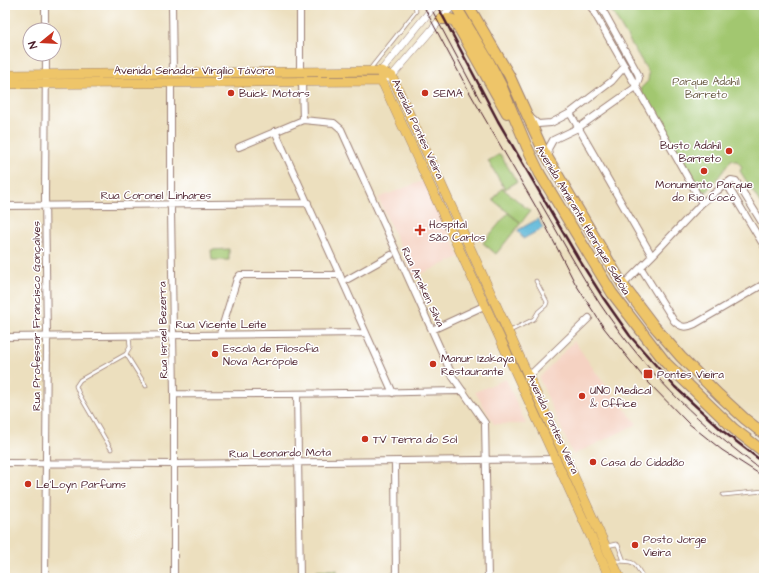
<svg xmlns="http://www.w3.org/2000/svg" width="769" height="583" viewBox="0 0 769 583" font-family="'Architects Daughter',sans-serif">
<rect width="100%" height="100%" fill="#fff"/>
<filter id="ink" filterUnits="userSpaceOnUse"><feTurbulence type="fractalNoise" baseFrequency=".025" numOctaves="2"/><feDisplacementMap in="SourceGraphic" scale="8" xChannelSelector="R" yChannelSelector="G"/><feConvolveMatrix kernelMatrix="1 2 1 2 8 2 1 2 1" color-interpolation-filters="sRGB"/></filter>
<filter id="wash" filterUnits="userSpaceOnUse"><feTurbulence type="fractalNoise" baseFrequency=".012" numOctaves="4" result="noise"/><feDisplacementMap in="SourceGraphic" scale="16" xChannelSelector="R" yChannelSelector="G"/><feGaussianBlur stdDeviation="0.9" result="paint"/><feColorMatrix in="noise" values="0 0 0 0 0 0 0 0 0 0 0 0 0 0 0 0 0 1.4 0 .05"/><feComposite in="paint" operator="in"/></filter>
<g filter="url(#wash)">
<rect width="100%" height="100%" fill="#ecdfbe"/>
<path fill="#f5d2c2" d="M425 180 460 257 414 277 378 198Z
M574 341 600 378 637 424 573 455 539 378Z
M506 379 526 424H494L475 392Z"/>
<path fill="#a2c770" stroke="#76734e" d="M608 5H764V209L740 171 742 167 737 161H734L732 159 708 191 702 192 643 97 641 88 648 81 649 73Z
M500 154 517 182 505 189 488 161Z
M502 188 530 211 521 223 493 200Z
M508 213 521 223 496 254 483 243Z
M229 249V260H212L211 250Z
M317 570H337V578H317Z"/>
<path fill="#59b5d7" stroke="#526a81" d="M538 219 543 228 523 239 518 230Z"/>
</g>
<g filter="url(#ink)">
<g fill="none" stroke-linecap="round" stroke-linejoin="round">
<defs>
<path id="service" d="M370 69 416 11 415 5
M764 142 762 157 764 161
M510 331 534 319 538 312 546 305 547 302 536 281
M126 354 146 386
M111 449 79 394 76 386 80 380 126 354 130 347 129 336
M723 495 764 491
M607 546 616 544 618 545 624 561
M614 561C633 561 634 560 643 578"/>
<path id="minor" d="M45 5V30
M172 5 173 74
M590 5 702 203
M600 5 638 74 639 78 636 87
M300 72V5
M171 82V211L174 394V578
M302 82 303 120
M570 113 652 256
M531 118 538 124 551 123 570 113 612 81 625 66
M275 131 393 393
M239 147 303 120 334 123 341 129 453 377 485 423 488 578
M549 156 548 149 553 140 578 128 636 87
M726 183 764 246
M5 206 308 203
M641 268 674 321C681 328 686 328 695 324L764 284
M348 279 391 255
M623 285 652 256 702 203 731 180 736 181 764 226
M432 330 486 305
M220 334 237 279 240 275H340
M5 337 366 333
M527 378 589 318
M174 394C270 395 366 393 463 391
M297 394 300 578
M395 462 396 578
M5 463 174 464 556 459
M45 578 47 336 45 196 46 54"/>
<path id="tertiary" d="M381 71 435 5
M388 78 392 76 397 70 453 5"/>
<path id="primary" d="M381 71 382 81 610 578
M5 75 381 71 392 76 620 578
M5 84 382 81"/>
<path id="trunk" d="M455 5 488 60 501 85 527 147 540 174 612 293 666 363 734 429 764 452
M468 5 509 75 543 150 623 285 654 326 681 357 719 395 745 419 764 434
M441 19H450L455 21 507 113"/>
</defs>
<use href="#service" stroke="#9b7f74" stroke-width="4.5"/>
<use href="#minor" stroke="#9b7f74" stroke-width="8"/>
<use href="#tertiary" stroke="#9b7f74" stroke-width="8"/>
<use href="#primary" stroke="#9b7f74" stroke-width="10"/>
<use href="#trunk" stroke="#9b7f74" stroke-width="12"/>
<use href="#service" stroke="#fff" stroke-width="3"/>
<use href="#minor" stroke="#fff" stroke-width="6"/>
<use href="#tertiary" stroke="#fff" stroke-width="7"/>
<use href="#primary" stroke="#eec569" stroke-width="9"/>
<use href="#trunk" stroke="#eec569" stroke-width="10"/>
<path stroke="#4a1f2b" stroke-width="1" d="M423 5 467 88 536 207 575 283 604 328 644 378 688 423 722 450 764 477
M433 12 481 102
M540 202C560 236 578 271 600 304 637 359 683 409 736 450 745 457 753 464 762 470"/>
<path stroke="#4a1f2b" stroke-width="2.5" d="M437 5 498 121 578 258 604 299 630 336 675 387 724 432 764 463"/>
</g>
</g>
<g fill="#c8321e" stroke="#fff" stroke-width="1.5">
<circle cx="231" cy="93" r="4"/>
<circle cx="425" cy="93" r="4"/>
<circle cx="729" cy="151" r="4"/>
<circle cx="704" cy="171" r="4"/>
<path d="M418 224h4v4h4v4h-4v4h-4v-4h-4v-4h4z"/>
<circle cx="215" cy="354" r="4"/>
<circle cx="433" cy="364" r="4"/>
<rect x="643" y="369" width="10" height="10" rx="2"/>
<circle cx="582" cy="396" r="4"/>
<circle cx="365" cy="439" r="4"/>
<circle cx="593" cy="462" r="4"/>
<circle cx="28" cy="484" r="4"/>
<circle cx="635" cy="545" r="4"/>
</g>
<g text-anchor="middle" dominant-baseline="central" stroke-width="3" stroke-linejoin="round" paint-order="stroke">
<g font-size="11" fill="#4a1f2b" stroke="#fff">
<text x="194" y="70">Avenida Senador Virgílio Távora</text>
<text transform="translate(418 129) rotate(65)">Avenida Pontes Vieira</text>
<text x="156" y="195">Rua Coronel Linhares</text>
<text transform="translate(583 220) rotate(59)">Avenida Almirante Henrique Sabóia</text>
<text transform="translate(423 287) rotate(65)">Rua Araken Silva</text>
<text transform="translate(36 316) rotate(-90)">Rua Professor Francisco Gonçalves</text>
<text x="221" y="324">Rua Vicente Leite</text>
<text transform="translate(163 330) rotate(-91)">Rua Israel Bezerra</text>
<text transform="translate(553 424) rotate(65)">Avenida Pontes Vieira</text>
<text transform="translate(280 453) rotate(-1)">Rua Leonardo Mota</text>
</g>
<g font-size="11" fill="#695a43" stroke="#fff">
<text x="706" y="81">Parque Adahil<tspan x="706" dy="13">Barreto</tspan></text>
</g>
<g font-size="11" fill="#4a1f2b" stroke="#fff" text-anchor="start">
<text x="239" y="93">Buick Motors</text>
<text x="433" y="93">SEMA</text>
<text x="721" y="145" text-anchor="end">Busto Adahil<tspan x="721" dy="13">Barreto</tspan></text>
<text x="704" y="184" text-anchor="middle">Monumento Parque<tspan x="704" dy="13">do Rio Cocó</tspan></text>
<text x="429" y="224">Hospital<tspan x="429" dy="13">São Carlos</tspan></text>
<text x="223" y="348">Escola de Filosofia<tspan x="223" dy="13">Nova Acrópole</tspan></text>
<text x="441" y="358">Manur Izakaya<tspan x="441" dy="13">Restaurante</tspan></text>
<text x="657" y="374">Pontes Vieira</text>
<text x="590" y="390">UNO Medical<tspan x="590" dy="13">&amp; Office</tspan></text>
<text x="373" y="439">TV Terra do Sol</text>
<text x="601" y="462">Casa do Cidadão</text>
<text x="36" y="484">Le'Loyn Parfums</text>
<text x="643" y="539">Posto Jorge<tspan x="643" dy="13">Vieira</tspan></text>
</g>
</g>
<rect width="769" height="583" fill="none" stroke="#fff" stroke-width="20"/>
<g transform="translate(42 42) rotate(252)"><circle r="19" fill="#ffffff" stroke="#b7a5aa"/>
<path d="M0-3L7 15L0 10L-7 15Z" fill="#c8321e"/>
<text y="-6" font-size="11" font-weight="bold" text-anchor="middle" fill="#4a1f2b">N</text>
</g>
</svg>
